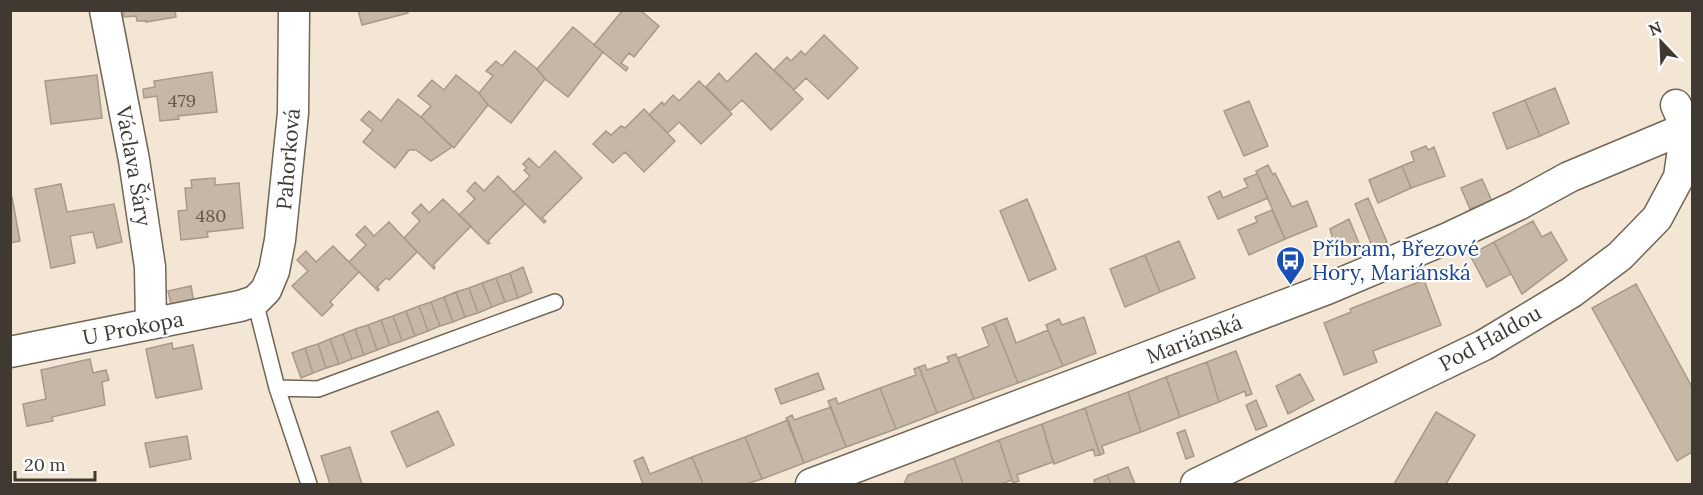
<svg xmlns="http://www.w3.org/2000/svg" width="1703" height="495" viewBox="0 0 1703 495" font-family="Lora,serif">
<rect width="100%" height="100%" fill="#f4e6d4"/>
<path fill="#c6b7a7" stroke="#a79a89" stroke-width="1.5" d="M123 10H175L176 17 146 22V21H137L136 16 124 17Z
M358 10H407L408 13 362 25Z
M623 10H640L659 26 634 57 629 53 621 63 628 68 626 71 594 45Z
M573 27 603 52 568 97 545 79 537 69Z
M824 35 858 68 828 99 806 78 794 90 774 70 787 57 791 61 801 51 805 55Z
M515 51 537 69 545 79 511 123 488 105 479 93 493 76 486 71 496 61 502 66Z
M756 53 803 99 771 130 742 100 730 111 706 87 719 73 727 82Z
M212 72 217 112 178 116 179 119 160 121 157 96 144 98 143 89 155 87 154 81Z
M97 75 102 118 51 124 45 81Z
M456 75 479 93 488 105 454 148 421 117 431 106 418 96 432 80 444 90Z
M699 81 732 114 701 144 679 122 668 133 649 115 662 102 664 105 673 95 679 101Z
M1555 88 1569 123 1540 136 1525 100Z
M398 99 421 117 452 147 431 161 416 150H409L395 168 363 142 373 130 361 120 369 111 381 121Z
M1525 100 1540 136 1507 149 1493 113Z
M1249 101 1268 146 1244 156 1224 111Z
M644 109 675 141 644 172 625 152 613 163 593 144 606 131 611 135 621 126 625 128Z
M1426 146 1428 150 1434 147 1445 176 1411 188 1402 166 1414 161 1411 152Z
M555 151 582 178 542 218 546 221 544 223 514 192 530 176 524 170 527 168 523 164 529 158 539 168Z
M1268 165 1273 175 1275 173 1292 207 1307 201 1317 226 1285 239 1256 171Z
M1402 166 1411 188 1378 203 1369 180Z
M1257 174 1268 198 1218 219 1208 197 1220 191 1223 198 1248 187 1244 179Z
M498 176 525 204 488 241 490 243 488 244 459 215 475 199 467 191 475 182 484 191Z
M215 178V185L239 183 243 228 207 232 208 237 181 240 178 211 187 210 185 188H192L191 180Z
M1482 179 1492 201 1470 209 1461 188Z
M61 184 67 212 114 204 122 242 97 248 93 232 70 236 75 263 51 268 35 189Z
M12 197 20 241 10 243V198Z
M1368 198 1387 242 1373 248 1355 204Z
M443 199 471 226 433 265 435 267 434 269 404 238 420 221 412 213 421 204 429 213Z
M1027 199 1056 269 1029 281 1000 211Z
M1272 210 1285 239 1249 255 1238 230 1257 222 1255 217Z
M1349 219 1361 248 1338 258 1330 229Z
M1533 221 1542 237 1551 232 1567 260 1522 294 1494 242Z
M389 222 417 252 389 280 386 278 377 287 379 289 378 291 349 262 366 245 356 235 365 226 374 236Z
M1179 241 1195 278 1160 292 1145 255Z
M1494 242 1511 274 1487 287 1470 255Z
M333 246 359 272 330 302 333 305 322 316 292 286 308 271 297 260 306 251 316 262Z
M1145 255 1160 292 1125 307 1110 269Z
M523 267 532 292 518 298 510 273Z
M510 273 518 298 505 302 496 278Z
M496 278 505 302 492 307 482 283Z
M1424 280 1441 325 1373 351 1377 362 1344 375 1324 323 1351 312 1350 309Z
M482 283 492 307 478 313 469 288Z
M1636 284 1692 387V452L1677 461 1592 308Z
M191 286 194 303 178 307 171 304 168 291Z
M469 288 478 313 465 317 456 292Z
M456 292 465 317 453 322 444 297Z
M444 297 453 322 440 326 431 302Z
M431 302 440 326 428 331 419 306Z
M419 306 428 331 415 336 406 311Z
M406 311 415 336 402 341 393 316Z
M393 316 402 341 390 345 381 320Z
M1084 317 1096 353 1063 366 1046 325 1059 319 1062 325Z
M1007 318 1016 343 1048 330 1063 366 1018 383 994 323Z
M381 320 390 345 377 350 368 325Z
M994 323 1018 383 974 399 958 358 989 346 982 328Z
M368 325 377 350 364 355 355 329Z
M355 329 364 355 352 359 343 334Z
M343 334 352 359 339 364 330 339Z
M330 339 339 364 326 368 318 344Z
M172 343 173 349 193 345 202 389 156 398 146 349Z
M318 344 326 368 313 373 305 348Z
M305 348 313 373 301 378 292 353Z
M1236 351 1252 394 1246 396 1245 391 1219 402 1207 362Z
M956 354 974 399 937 413 919 367 925 365 927 370 949 362 947 357Z
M90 359 93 373 106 370 109 380 102 382 105 405 52 417 53 421 27 426 23 404 46 399 41 370Z
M1207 362 1219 402 1180 417 1166 377Z
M919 367 937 413 896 429 880 388 916 375 914 369Z
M818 373 824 389 781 404 775 389Z
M1300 374 1314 400 1288 414 1276 386Z
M1166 377 1180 417 1141 432 1128 392Z
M880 388 896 429 846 447 828 401 836 398 838 404Z
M1128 392 1141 432 1102 446 1104 453 1100 455 1085 408Z
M1256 400 1267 426 1256 430 1246 405Z
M831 407 846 447 804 463 786 418 792 415 794 420Z
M1085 408 1100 455 1095 456 1093 449 1054 464 1042 424Z
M438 411 454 445 407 467 391 432Z
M1436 412 1475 435 1446 484H1394Z
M788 420 804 463 762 479 745 437Z
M1042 424 1053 462 1017 475 1019 481 1013 483 999 440Z
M1185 430 1194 456 1186 459 1177 433Z
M187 436 191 459 150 467 145 443Z
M745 437 762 479 746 484H703L692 457Z
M999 440 1012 480 1001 484H963L954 458Z
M350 447 362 484H330L321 456Z
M643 457 650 474 692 457 703 484H643L634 461Z
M954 458 963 484H904L908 475Z
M1128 467 1135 484H1111L1107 475Z
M1107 475 1111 484H1095L1094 480Z"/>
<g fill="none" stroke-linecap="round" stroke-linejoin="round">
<defs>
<path id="lane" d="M255 301 277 388 309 484
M277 388 318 389 555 302"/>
<path id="street" d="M105 10 134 160 150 267 151 324
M10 352 240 306 255 301 266 290 274 271 280 240 293 113 294 10
M811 484 1327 289 1448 238 1518 205 1569 177 1686 128 1692 124
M1196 484 1484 345 1572 292 1620 256 1657 218 1679 177 1686 128 1676 105"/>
</defs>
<use href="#lane" stroke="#726656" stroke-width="18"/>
<use href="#street" stroke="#726656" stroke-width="33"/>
<use href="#lane" stroke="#fff" stroke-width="15"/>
<use href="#street" stroke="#fff" stroke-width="30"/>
</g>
<defs>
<symbol id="bus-pin" viewBox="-11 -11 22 30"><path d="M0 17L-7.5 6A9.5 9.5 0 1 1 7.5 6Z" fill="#1a4fb4" stroke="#fff"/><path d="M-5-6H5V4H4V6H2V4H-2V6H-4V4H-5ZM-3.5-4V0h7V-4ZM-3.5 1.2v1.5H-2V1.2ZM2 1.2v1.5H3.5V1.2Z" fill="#fff"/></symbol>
</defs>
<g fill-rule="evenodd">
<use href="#bus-pin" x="1274" y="244" width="33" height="45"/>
</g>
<g text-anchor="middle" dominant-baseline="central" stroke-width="4.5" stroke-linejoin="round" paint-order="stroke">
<g font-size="18" fill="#61584f">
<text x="182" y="100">479</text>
<text x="211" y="215">480</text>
</g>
<g font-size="21" fill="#3f3932" stroke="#fff">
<text transform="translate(288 159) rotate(-85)">Pahorková</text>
<text transform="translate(134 166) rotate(80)">Václava Šáry</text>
<text transform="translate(133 328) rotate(-11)">U Prokopa</text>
<text transform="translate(1490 338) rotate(-29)">Pod Haldou</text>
<text transform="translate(1194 339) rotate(-21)">Mariánská</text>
</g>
<g font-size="21" fill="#164399" stroke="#fff" text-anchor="start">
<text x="1312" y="248">Příbram, Březové<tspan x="1312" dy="24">Hory, Mariánská</tspan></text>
</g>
</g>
<rect width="1703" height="495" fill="none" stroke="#3f3932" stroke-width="24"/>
<g transform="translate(1661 42) rotate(337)" stroke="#ffffff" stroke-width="4.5" paint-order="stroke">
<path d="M0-4.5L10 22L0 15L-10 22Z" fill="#3f3932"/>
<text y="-9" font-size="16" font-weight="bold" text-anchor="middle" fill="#3f3932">N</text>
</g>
<path d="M15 471v9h80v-9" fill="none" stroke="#3f3932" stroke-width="3"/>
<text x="24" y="471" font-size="18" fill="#3f3932" stroke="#ffffff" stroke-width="4.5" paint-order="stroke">20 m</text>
</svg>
